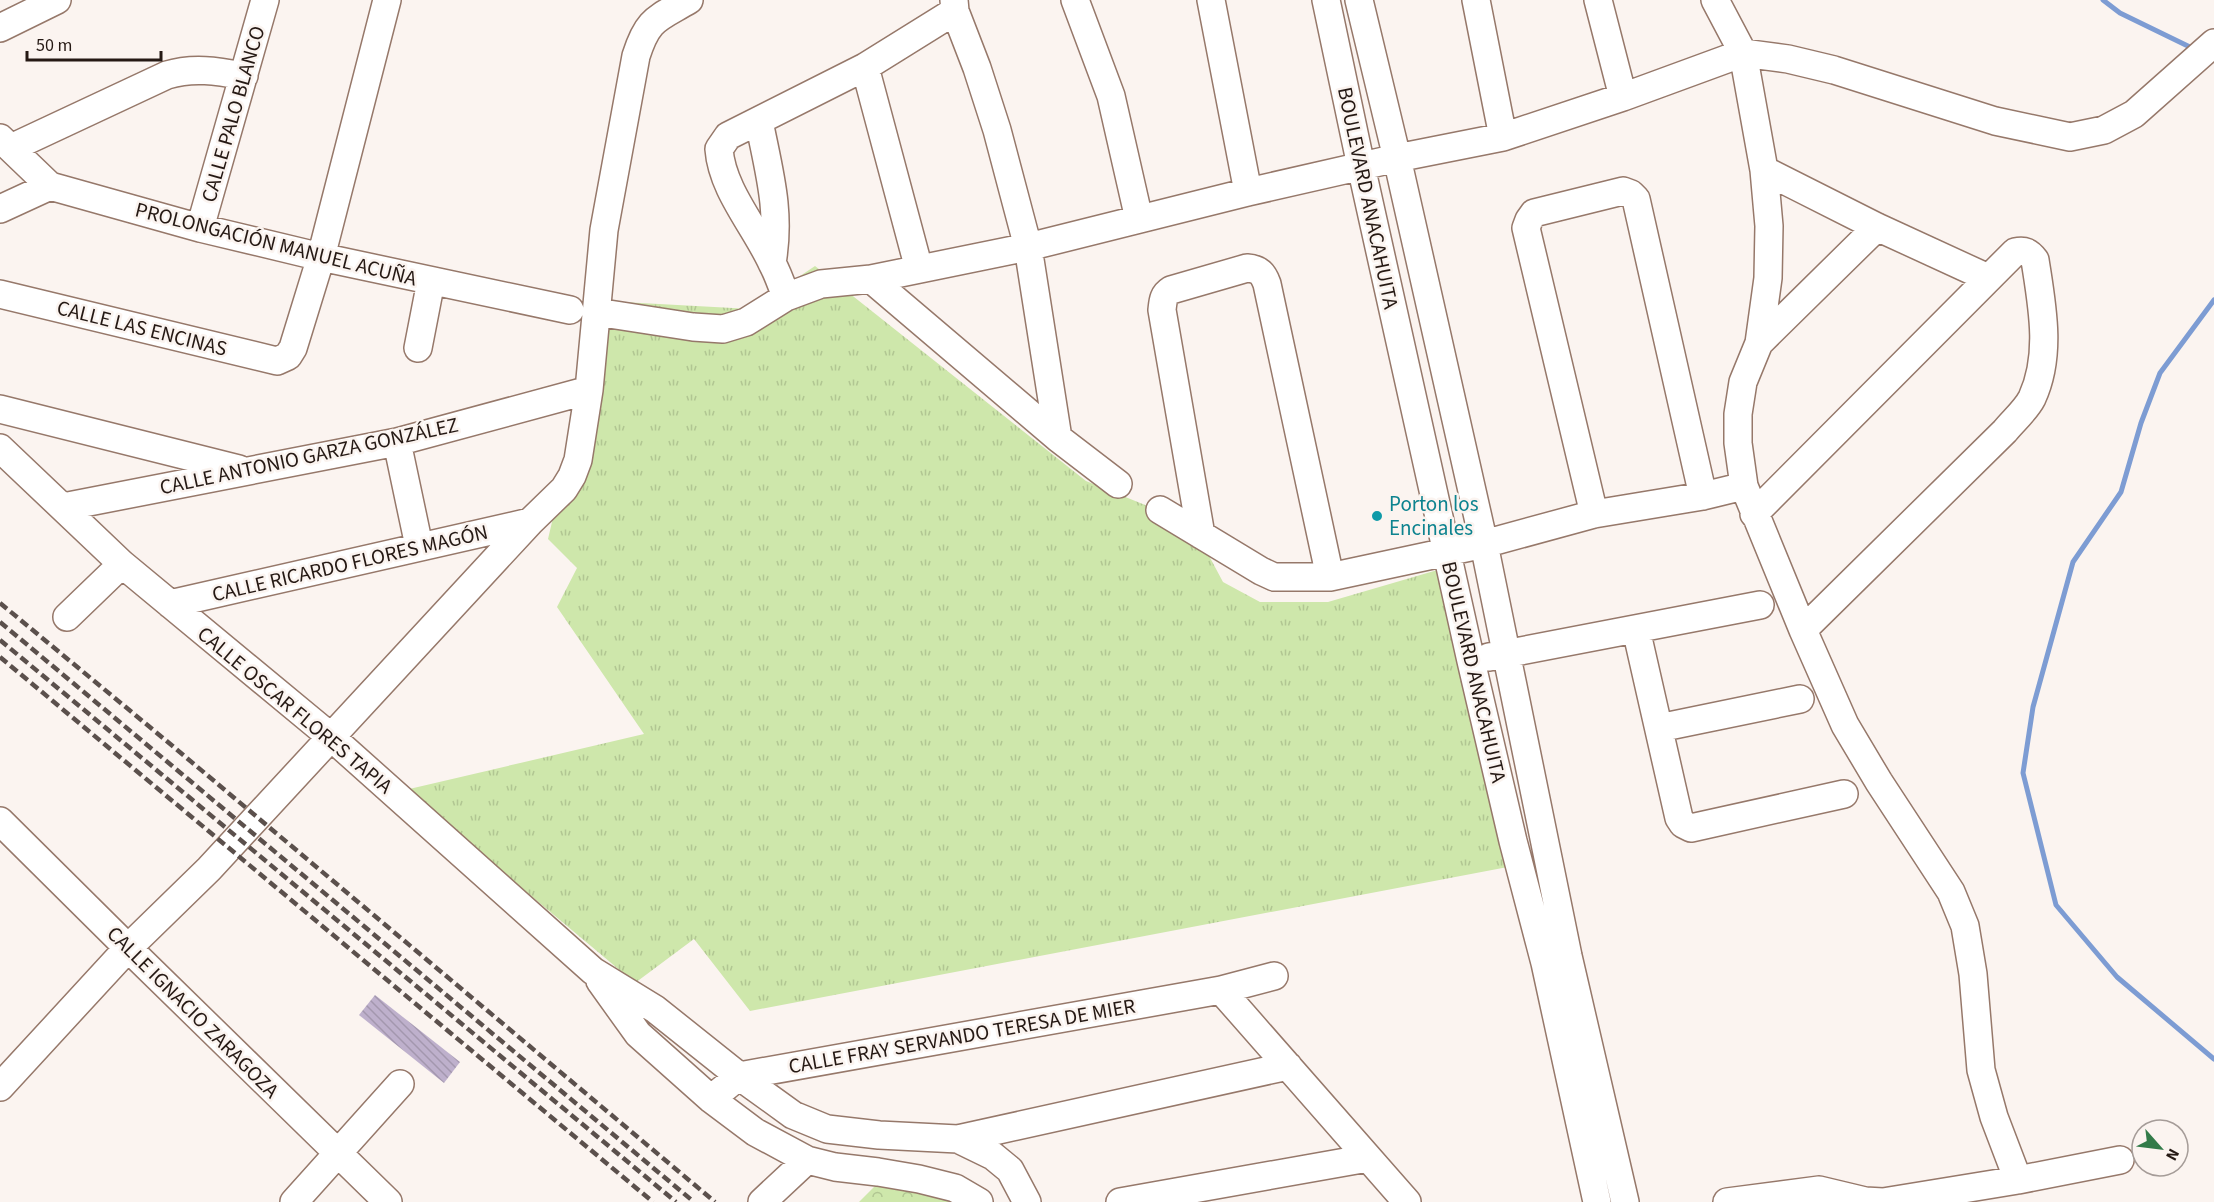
<svg xmlns="http://www.w3.org/2000/svg" width="2214" height="1202" viewBox="0 0 2214 1202" font-family="'Source Sans 3',sans-serif">
<defs>
<pattern id="grass-tufts" width="24" height="20" patternUnits="userSpaceOnUse" patternTransform="scale(1.5)"><rect width="24" height="20" fill="#cee7ab"/><path d="M3 7l-1-3M5 7V3M7 7l1-3M15 17l-1-3M17 17v-4M19 17l1-3" fill="none" stroke="#b1c692"/></pattern>
<pattern id="park-crowns" width="20" height="18" patternUnits="userSpaceOnUse" patternTransform="scale(1.5)"><rect width="20" height="18" fill="#cee7ab"/><path d="M2 6a3 3 0 1 1 6 0M12 15a3 3 0 1 1 6 0" fill="none" stroke="#b1c692"/></pattern>
<pattern id="building-back-hatch" width="6" height="6" patternUnits="userSpaceOnUse" patternTransform="scale(1.5)"><rect width="6" height="6" fill="#beb0cc"/><path d="M-1 5l2 2M0 0l6 6M5-1l2 2" fill="none" stroke="#a397ae"/></pattern>
</defs>
<rect width="100%" height="100%" fill="#fbf4f0"/>
<path fill="url(#grass-tufts)" d="M815 266 1086 481 1192 524 1223 582 1260 602H1328L1458 564 1513 866 750 1011 694 939 635 983 405 790 644 734 557 607 577 568 548 539 604 301 751 309Z"/>
<path fill="url(#park-crowns)" d="M879 1182 931 1191 952 1202H859Z"/>
<g fill="none" stroke-linecap="round" stroke-linejoin="round">
<path stroke="#7d9cd3" stroke-width="5" d="M2103 0 2120 13 2194 49
M2214 300 2160 373 2141 423 2121 492 2073 562 2033 707 2023 773 2056 905 2117 977 2214 1059"/>
</g>
<path fill="url(#building-back-hatch)" d="M375 995 460 1062 444 1083 359 1015Z"/>
<g fill="none" stroke-linecap="round" stroke-linejoin="round">
<defs>
<path id="minor" d="M954 0 955 11 977 68 997 130 1028 247 1058 438
M1075 0 1111 96 1139 219
M1211 0 1248 192
M1326 0 1361 166 1471 661 1513 841 1545 963 1597 1202
M1359 0 1397 158 1484 544 1568 956 1625 1202
M1476 0 1503 137
M1598 0 1623 97
M1715 0 1743 53 1764 170 1769 226 1768 278 1759 343 1743 382 1738 414V443L1744 486 1803 630 1845 725 1879 782 1951 892 1965 926 1973 974 1981 1070 1994 1117 2018 1180
M0 28 57 0
M865 67 919 269
M759 121C769 172 781 211 772 263
M0 138 50 186 200 228 321 257 570 310
M11 148 167 75C193 67 217 71 244 76
M1764 170 1877 227 1988 278
M0 209 50 186
M200 228 265 0
M871 279 1058 438 1118 484
M0 294 277 361 288 356 293 348 321 257 387 0
M786 297C782 286 778 274 772 263 755 226 722 190 719 149L728 136 865 67 955 11
M596 312 693 327 723 329 746 322 786 297 821 284 871 279 1028 247 1248 192 1397 158 1503 137 1623 97 1743 53 1788 59 1834 70 1995 121 2070 137 2104 130 2134 114 2214 43
M1759 343 1877 227
M418 348 431 281
M0 409 239 469
M397 442 419 546
M0 448 122 564 331 737 593 971 655 1009 739 1076 793 1115 827 1129 879 1135 958 1139 993 1156 1010 1170 1027 1202
M63 507 397 442 589 390
M1160 510 1261 571 1274 577H1330L1484 544 1594 514 1703 496 1744 486
M1594 514 1526 228 1529 220 1534 213 1623 191 1631 194 1636 199 1703 496
M1754 514 2015 252C2025 250 2029 252 2035 260 2042 305 2052 355 2032 398 2026 410 2013 421 2005 431L1803 630
M1201 535 1162 310C1163 301 1163 295 1171 290L1247 268C1259 269 1263 273 1267 284L1330 577
M170 604 530 522
M67 617 122 564
M1636 629 1679 818 1683 824 1691 828 1844 794
M1489 657 1760 605
M1659 728 1800 699
M0 821 128 948 388 1202
M600 981 638 1034 711 1099 755 1132 807 1160 835 1167 878 1172 919 1179 955 1188 979 1202
M1221 990 1407 1202
M0 1087 128 948 209 869 530 522 564 489 572 476 578 460 589 390 604 230 636 56C648 18 657 19 689 0
M711 1099 739 1076 1221 990 1274 976
M958 1139 1288 1066
M294 1202 400 1084
M762 1202 807 1160
M1120 1202 1368 1158
M1727 1202 1819 1190 1865 1201 1883 1202 2018 1180 2120 1160"/>
</defs>
<use href="#minor" stroke="#96786a" stroke-width="30"/>
<use href="#minor" stroke="#fff" stroke-width="27"/>
<path stroke="#5b504c" stroke-width="4.5" stroke-dasharray="9 4.5" stroke-linecap="butt" d="M0 603 163 738 715 1202
M0 622 694 1202
M0 640 676 1202
M0 657 653 1202"/>
</g>
<circle fill="#0f9aa8" stroke="#fbf4f0" stroke-width="2" cx="1377" cy="516" r="6"/>
<g text-anchor="middle" dominant-baseline="central" stroke-width="5" stroke-linejoin="round" paint-order="stroke">
<g font-size="21" fill="#251914" stroke="#fbf4f0">
<text transform="translate(233 114) rotate(-74)">CALLE PALO BLANCO</text>
<text transform="translate(1368 198) rotate(78)">BOULEVARD ANACAHUITA</text>
<text transform="translate(276 244) rotate(14)">PROLONGACIÓN MANUEL ACUÑA</text>
<text transform="translate(142 328) rotate(14)">CALLE LAS ENCINAS</text>
<text transform="translate(309 456) rotate(-12)">CALLE ANTONIO GARZA GONZÁLEZ</text>
<text transform="translate(350 563) rotate(-13)">CALLE RICARDO FLORES MAGÓN</text>
<text transform="translate(1474 672) rotate(77)">BOULEVARD ANACAHUITA</text>
<text transform="translate(295 710) rotate(40)">CALLE OSCAR FLORES TAPIA</text>
<text transform="translate(193 1012) rotate(45)">CALLE IGNACIO ZARAGOZA</text>
<text transform="translate(962 1036) rotate(-10)">CALLE FRAY SERVANDO TERESA DE MIER</text>
</g>
<g font-size="21" fill="#0d838f" stroke="#fbf4f0" text-anchor="start">
<text x="1389" y="504">Porton los<tspan x="1389" dy="24">Encinales</tspan></text>
</g>
</g>
<g transform="translate(2160 1148) rotate(118)"><circle r="28" fill="#fbf4f0" stroke="#a59c98" stroke-width="1.5"/>
<path d="M0-4.5L10 22L0 15L-10 22Z" fill="#327b49"/>
<text y="-9" font-size="16" font-weight="bold" text-anchor="middle" fill="#251914">N</text>
</g>
<path d="M27 51v9h134v-9" fill="none" stroke="#251914" stroke-width="3"/>
<text x="36" y="51" font-size="18" fill="#251914" stroke="#fbf4f0" stroke-width="4.5" paint-order="stroke">50 m</text>
</svg>
